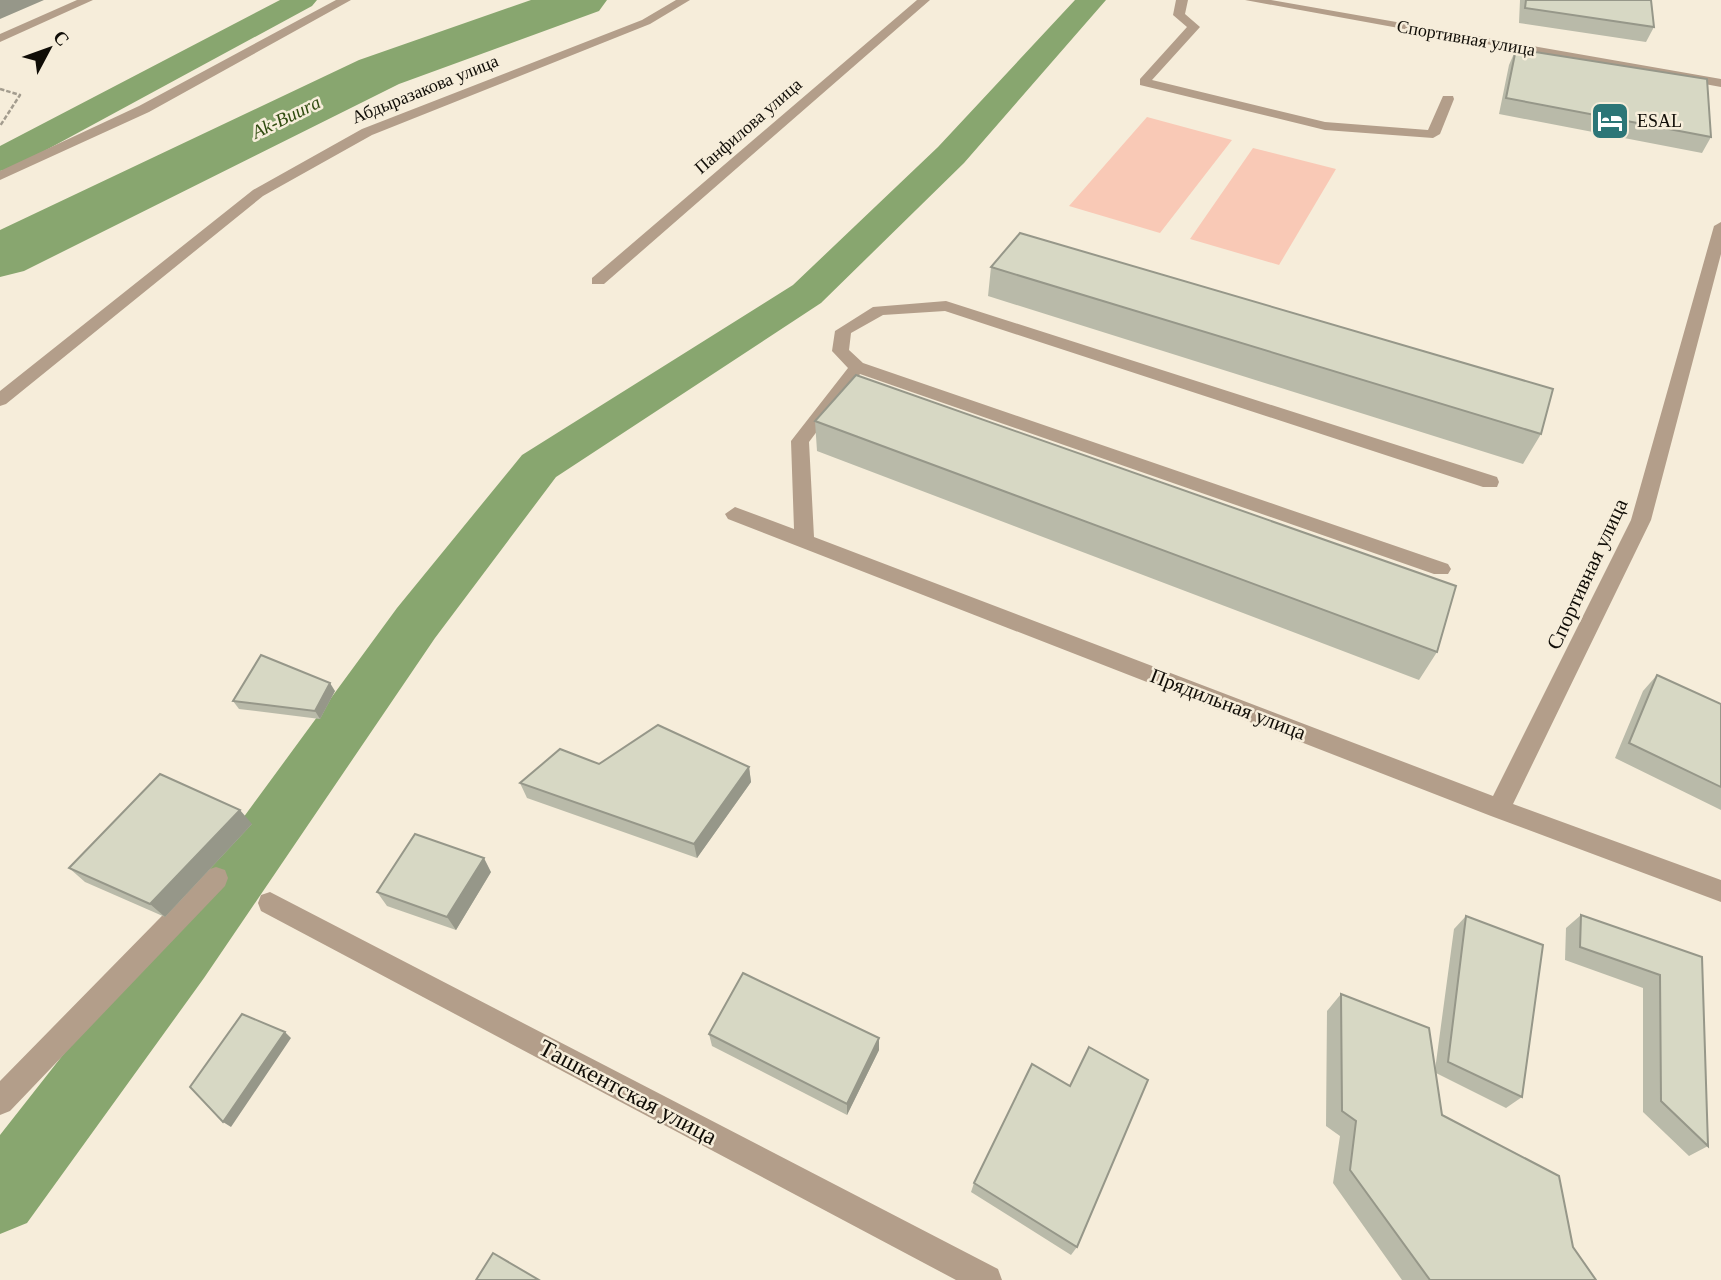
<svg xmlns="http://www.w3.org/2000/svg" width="1721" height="1280" viewBox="0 0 1721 1280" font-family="Georgia,serif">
<rect width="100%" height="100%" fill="#f6edda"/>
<path fill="#f9c9b6" d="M1147 117 1232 140 1160 233 1069 206Z
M1253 148 1336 169 1279 265 1190 239Z"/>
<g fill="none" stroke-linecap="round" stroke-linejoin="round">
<path fill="#88a66f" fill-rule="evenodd" d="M280 0H317L312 6 13 168 0 171V146Z
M1075 0H1106L964 163 821 303 556 477 435 638 204 978 27 1223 0 1234V1135L158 934 397 608 522 455 793 285 938 147Z"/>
<path fill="#88a66f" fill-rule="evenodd" d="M531 0H607L599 11 399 84 24 271 0 277V230L359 60Z"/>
<path stroke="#a39c8e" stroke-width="2.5" stroke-dasharray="4.5 2" stroke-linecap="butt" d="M0 89 20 95 0 126"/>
<path fill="#b39e8a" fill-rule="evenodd" d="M77 0H93L0 42V34Z
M336 0H351L149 112 0 180V171L139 106Z
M676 0H690L650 24 372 135 263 196 6 404 0 406V391L253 190 362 129 642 20Z
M917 0H930L604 284H592V278Z
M1176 0H1188L1185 14 1200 27 1152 80 1325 122 1428 130 1443 96H1453L1454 99 1440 134 1433 138 1325 130 1140 85V79L1187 27 1173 15Z
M1245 0H1271L1721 79V87Z
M1721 222V254L1651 520 1513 804 1721 880V902L1491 816 728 519 725 514 735 507 794 529 791 441 848 368 832 351 835 331 873 307 946 301 1497 477 1499 482 1497 487H1483L945 311 883 315 851 333 849 350 863 363 1448 564 1451 569 1448 574H1434L860 374 809 442 814 537 1493 796 1631 520 1714 226Z
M216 867 225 870 228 878 225 886 10 1111 0 1115V1081L207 870Z
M270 892 998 1269 1002 1280H956L261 911 258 903 261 895Z"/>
</g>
<path fill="#b9baa9" d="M1520 0H1651L1654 27 1646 42 1519 23Z
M1516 49 1711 137 1702 153 1499 114 1509 65Z
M991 267 1541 434 1523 464 988 296Z
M815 421 1437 652 1419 680 817 451Z
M1657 675 1721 704V810L1615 758 1643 691Z
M335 691 320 719 239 709 233 701Z
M749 767 751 782 697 858 527 798 520 783Z
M252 824 165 917 85 882 69 868Z
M491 872 456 930 387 906 377 892Z
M1581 915 1702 957 1708 1146 1689 1156 1643 1112V988L1565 960 1566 928Z
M1466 916 1522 1097 1506 1108 1436 1073 1442 1115 1573 1247 1596 1280H1402L1333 1183 1340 1136 1326 1126 1327 1011 1341 994 1435 1070 1454 929Z
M709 1034 879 1050 847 1115 712 1046Z
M974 1183 1077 1247 1071 1255 971 1192Z"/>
<path fill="#969789" d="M0 0H44L0 19Z
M330 683 335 691 320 719 315 711Z
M749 767 751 782 697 858 694 844Z
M240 810 252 824 165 917 150 904Z
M484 858 491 872 456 930 447 917Z
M285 1032 291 1038 231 1127 223 1122Z
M879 1038V1050L847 1115V1104Z"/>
<path fill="#d7d8c4" stroke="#969789" stroke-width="2" d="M1526 0H1651L1654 27 1525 8Z
M1516 49 1707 79 1711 137 1506 98Z
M1020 233 1553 389 1541 434 991 267Z
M856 375 1456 586 1437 652 815 421Z
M261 655 330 683 315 711 233 701Z
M1657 675 1721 704V787L1629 743Z
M658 725 749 767 694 844 520 783 560 749 599 764Z
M160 774 240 810 150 904 69 868Z
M415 834 484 858 447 917 377 892Z
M1581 915 1702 957 1708 1146 1661 1101 1660 975 1580 947Z
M1466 916 1543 945 1522 1097 1448 1062Z
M743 973 879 1038 847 1104 709 1034Z
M1341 994 1429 1028 1442 1115 1559 1176 1573 1247 1596 1280H1430L1350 1170 1356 1121 1342 1111Z
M242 1014 285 1032 223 1122 190 1087Z
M1089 1047 1148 1080 1077 1247 974 1183 1032 1064 1070 1086Z
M493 1253 539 1280H476Z"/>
<defs>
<symbol id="hotel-square" viewBox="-11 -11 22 22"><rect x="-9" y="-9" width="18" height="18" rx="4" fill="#2c7677" stroke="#f6edda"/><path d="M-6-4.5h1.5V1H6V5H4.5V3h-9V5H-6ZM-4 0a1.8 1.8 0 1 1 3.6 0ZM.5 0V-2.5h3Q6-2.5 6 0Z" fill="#fff"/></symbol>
</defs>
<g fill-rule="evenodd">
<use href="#hotel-square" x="1588" y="99" width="44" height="44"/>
</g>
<g text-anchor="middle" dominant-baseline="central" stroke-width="5" stroke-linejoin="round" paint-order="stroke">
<g font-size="18" fill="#100d07" stroke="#f6edda">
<text transform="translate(1466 38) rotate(10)">Спортивная улица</text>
<text transform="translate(425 89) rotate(-22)">Абдыразакова улица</text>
<text transform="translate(748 126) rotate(-41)">Панфилова улица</text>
</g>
<g font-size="18" fill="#100d07" stroke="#f6edda" text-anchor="start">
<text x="1637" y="121">ESAL</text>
</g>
<g font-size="19" font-style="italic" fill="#2f4b0f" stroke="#f6edda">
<text transform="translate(286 117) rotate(-26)">Ak-Buura</text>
</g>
<g font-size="21" fill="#100d07" stroke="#f6edda">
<text transform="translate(1587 574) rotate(-65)">Спортивная улица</text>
<text transform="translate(1228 704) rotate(21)">Прядильная улица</text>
</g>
<g font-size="24" fill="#100d07" stroke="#f6edda">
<text transform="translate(628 1092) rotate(28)">Ташкентская улица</text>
</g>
</g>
<g transform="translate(49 49) rotate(49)" stroke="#f6edda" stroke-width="5" paint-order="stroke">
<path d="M0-5L12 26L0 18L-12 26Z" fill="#100d07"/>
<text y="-10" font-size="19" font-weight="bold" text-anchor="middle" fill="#100d07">С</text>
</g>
</svg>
